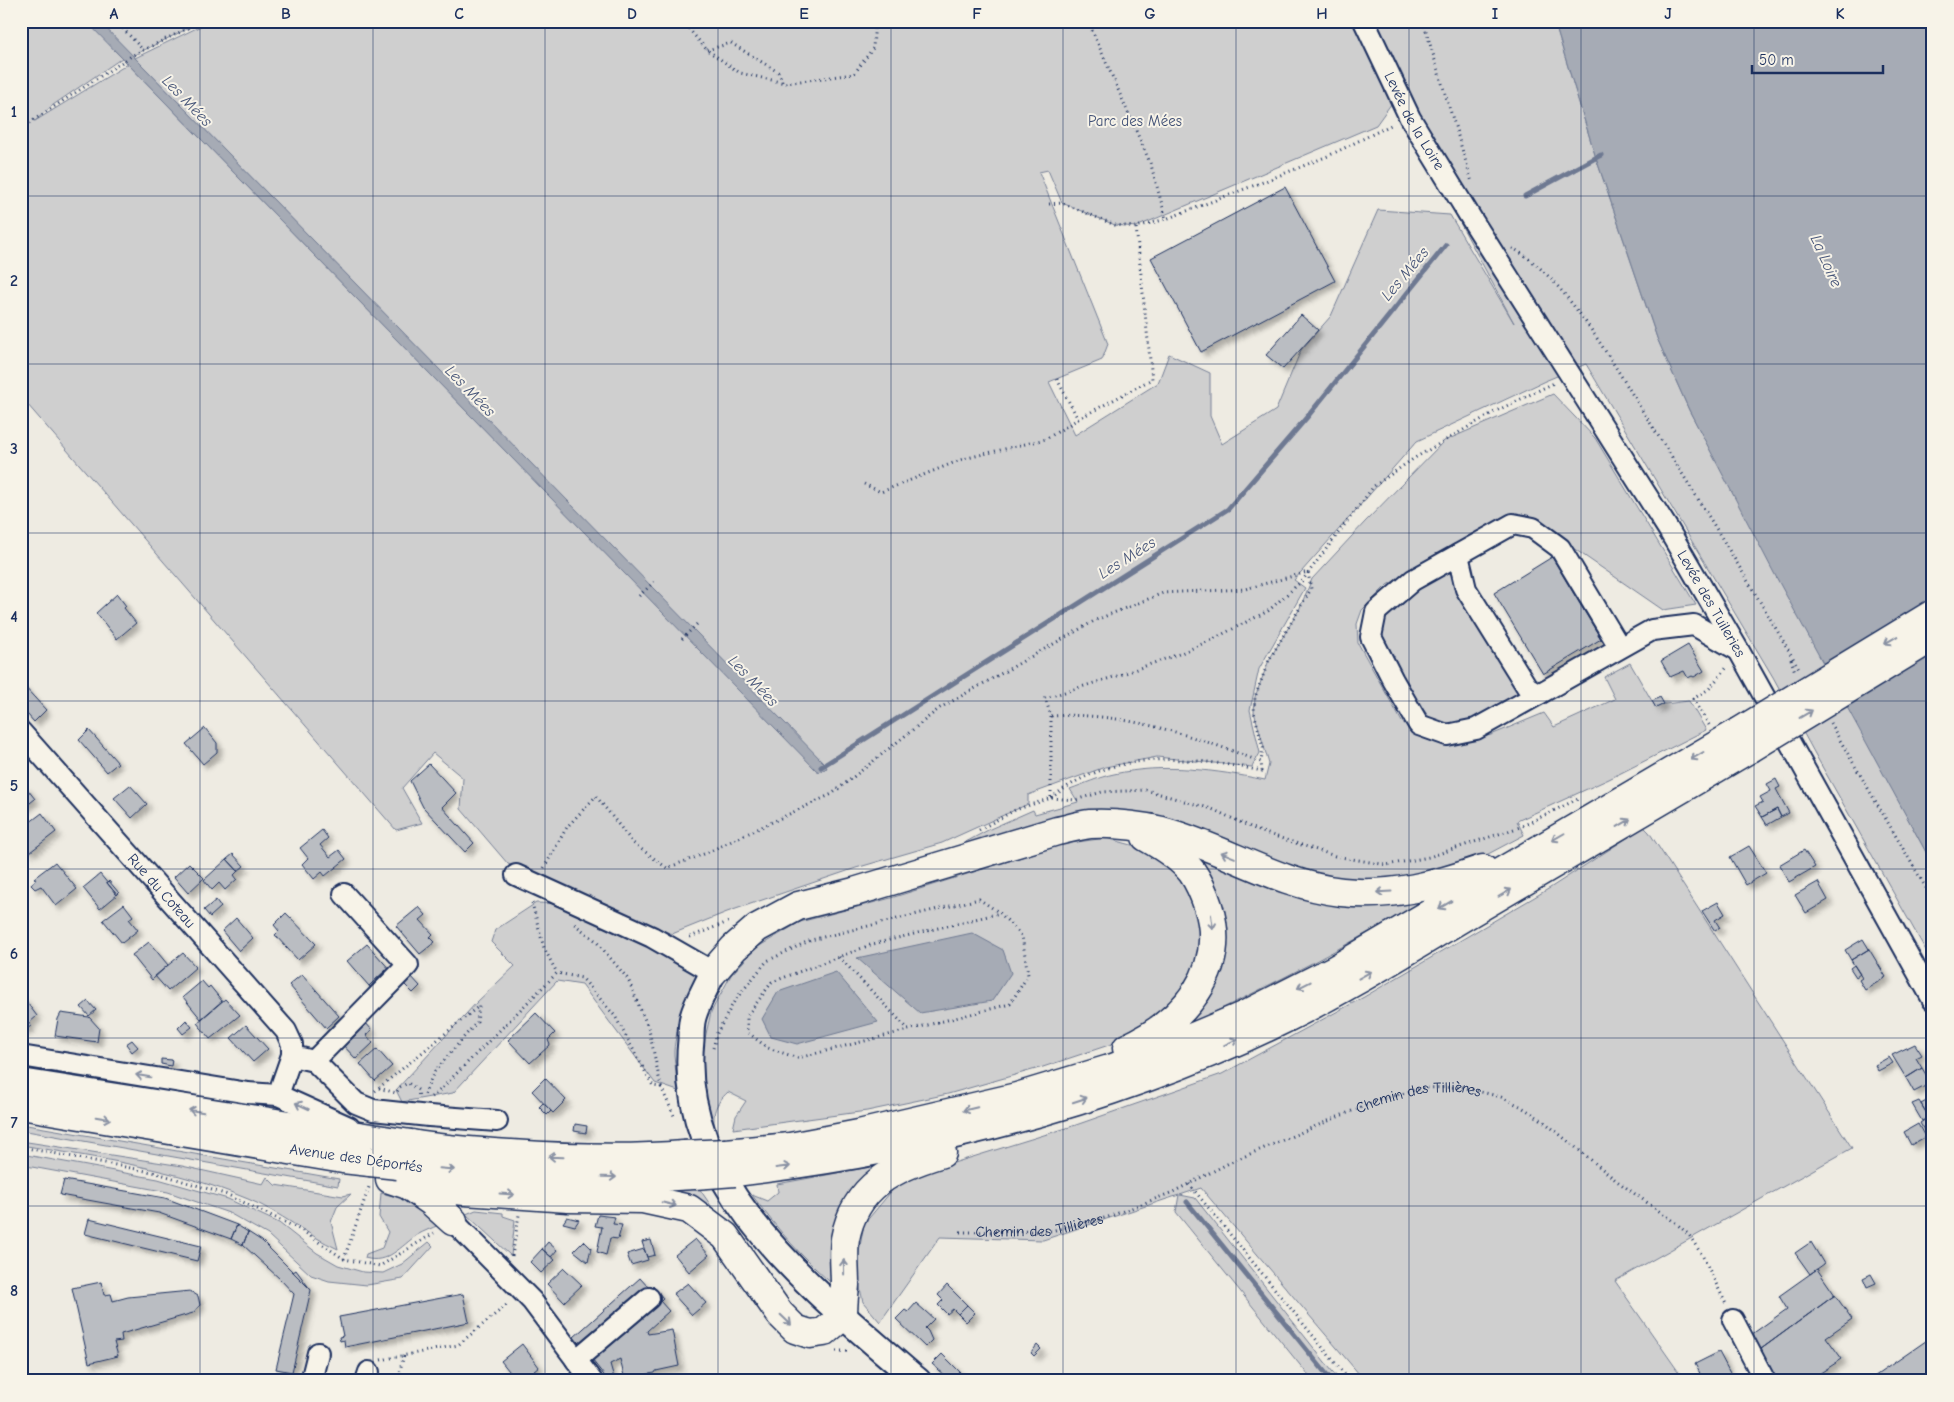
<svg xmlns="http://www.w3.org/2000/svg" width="1954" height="1402" viewBox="0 0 1954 1402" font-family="'Comic Neue',sans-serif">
<defs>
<filter id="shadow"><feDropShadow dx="4.5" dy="4.5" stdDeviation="2.5" flood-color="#0004"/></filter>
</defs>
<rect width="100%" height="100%" fill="#eeebe2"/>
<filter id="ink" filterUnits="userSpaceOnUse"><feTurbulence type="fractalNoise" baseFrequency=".02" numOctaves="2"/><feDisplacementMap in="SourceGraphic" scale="10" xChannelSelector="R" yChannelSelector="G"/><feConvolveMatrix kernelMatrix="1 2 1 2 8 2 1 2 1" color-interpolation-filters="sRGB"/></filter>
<g filter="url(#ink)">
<path fill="#cfcfcf" stroke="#757f96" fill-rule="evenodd" d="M21 21H203L128 58 114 50 122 58 53 105 35 121 128 64 654 603 708 646 135 58 211 21H1554L1596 158 1657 338 1689 410 1933 865V963L1815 754 1773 677 1586 364 1545 381 1417 441 1294 580 1305 588 1259 669 1250 710 1260 753 1252 767 1157 757 1105 767 1028 795V804L942 843 856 868 727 912 672 934 508 864 461 809 463 778 433 753 402 788 422 823 396 830 21 397ZM1394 100 1514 323 1450 215 1378 210 1331 316 1301 350 1276 410 1222 444 1210 416V373L1169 354 1158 383 1075 435 1049 382 1102 360 1108 344 1039 172 1048 170 1062 203 1115 225 1136 227 1376 125Z
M1553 394 1595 438 1696 605 1663 610 1531 519H1505L1387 585 1362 610 1357 624 1358 643 1402 722 1422 735 1457 743 1491 735 1544 713 1554 727 1615 699 1604 677 1630 663 1656 708 1664 704 1689 701 1706 730 1609 779 1517 821 1524 835 1456 871 1337 886 1155 819 949 851 990 829 1033 810 1035 814 1078 802 1070 789C1084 784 1099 777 1114 774 1163 763 1216 770 1265 780L1269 764 1254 712 1255 697 1269 660 1299 610 1312 579 1365 522 1444 441Z
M1445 571 1456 577 1519 692 1483 716 1463 724 1439 722 1429 717 1411 693 1381 640V625L1387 612Z
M1644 827 1649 832 1852 1148 1615 1281 1685 1381H1365L1201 1188 1180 1195 1195 1198 1340 1381H1313L1176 1212 1179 1195 1043 1240 940 1237 880 1322 863 1302 856 1269 864 1224 895 1187 934 1169 1073 1126 1222 1074 1364 997 1550 888Z
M1106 838 1150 850 1192 890 1205 941 1185 1000 1118 1042 1043 1067 948 1094 867 1111 733 1129 736 1116 746 1101 728 1092C715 1104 712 1113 715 1131L705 1103 700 1060 711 1012 731 975 756 948 800 922 891 898 1063 844Z
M1186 851 1264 881 1437 892C1356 942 1273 984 1188 1025L1205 1003 1217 981Z
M536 903 568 904 689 965 699 977C689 997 673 1034 674 1055 675 1067 677 1079 678 1091L655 1083 582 985 557 981 453 1093 402 1102 396 1090 477 1002 515 966 491 942 495 930Z
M21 1124 339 1179 338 1186 21 1130Z
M21 1141 182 1166 263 1184 267 1177 275 1185 343 1196 351 1194 337 1207 331 1222 338 1249C307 1235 280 1212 248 1199 176 1169 98 1158 21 1145Z
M21 1154 158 1179 228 1199 279 1223 317 1253 338 1265 363 1272 383 1273 402 1264 429 1242 433 1246 403 1279 367 1285 329 1281 311 1275 268 1235 229 1213 168 1192 21 1165Z
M887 1164 836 1287C804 1260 777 1229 752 1195L767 1201 778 1192 777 1184Z
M699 1186 701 1191 730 1234 646 1191Z
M396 1189 439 1225C432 1228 424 1231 417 1235 401 1246 387 1265 365 1258L366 1254 382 1248 388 1232 379 1217 381 1193 393 1196Z
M476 1210 503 1213V1216L515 1220 511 1256 466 1214Z"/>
<path fill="#a6abb5" stroke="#6e7992" d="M86 21H99L825 764 827 768 819 772 816 770Z
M1554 21H1933V865L1774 573 1689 410 1657 338 1596 158Z
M972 933 1003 950 1011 973 992 1001 920 1013 857 958Z
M836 972 878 1022 797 1044 771 1037 762 1019 778 992Z"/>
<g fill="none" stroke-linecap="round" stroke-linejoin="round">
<path stroke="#6e7992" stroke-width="5" d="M1525 196 1601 155
M821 767 1228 509 1308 416 1446 245
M1187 1202 1332 1381"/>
</g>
<path fill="#babdc2" stroke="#1b2f5e" filter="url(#shadow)" d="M1285 187 1335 281 1201 352 1151 258Z
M1301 315 1318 330 1283 369 1266 355Z
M1552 557 1601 639 1543 674 1494 593Z
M117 594 126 606 124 608 136 623 117 639 96 613Z
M1688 645 1704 671 1694 677 1692 676 1688 678 1684 671 1670 677 1661 661Z
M23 685 46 710 34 722 21 707V687Z
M1660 697 1664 704 1656 708 1652 701Z
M205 728 217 743V752L203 764 186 744Z
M89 730 118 763 107 772 79 740Z
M429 764 456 793 442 807 474 843 465 852 423 807 410 781Z
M1776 779 1780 787 1776 789 1789 813 1781 817 1777 809 1762 817 1755 806 1763 802 1760 797 1771 791 1767 784Z
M130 785 147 804 132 818 114 798Z
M25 786 35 799 21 810V790Z
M1777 809 1781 817 1767 825 1762 817Z
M42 813 56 832 30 852 21 841V829Z
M322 830 328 838 320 845 330 857 339 850 346 859 325 876 322 872 314 879 302 864 308 858 300 848Z
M1749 846 1766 873 1746 885 1730 857Z
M1804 850 1815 867 1789 882 1779 865Z
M233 854 244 866 238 871 227 859Z
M227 859 238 871 234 875 237 879 225 890 219 883 212 890 204 880Z
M55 862 77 889 56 906 41 886 35 889 31 885 36 879 34 878Z
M189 863 204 878 188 893 174 877Z
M100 874 117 895 100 909 83 888Z
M109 881 119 893 117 895 107 883Z
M1818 882 1828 900 1806 913 1795 895Z
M216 900 221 907 210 917 204 910Z
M1718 902 1725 914 1715 920 1720 928 1715 931 1702 911Z
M124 904 133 916 129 919 138 930 122 943 103 920Z
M419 907 426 915 420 920 433 934 430 937 435 942 420 954 396 926Z
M286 913 316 944 298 960 275 935 279 931 274 925Z
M236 918 253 938 239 951 222 931Z
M1863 939 1869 949 1851 960 1845 950Z
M149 942 168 965 152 980 132 955Z
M367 944 392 972 390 975 386 970 369 986 347 961Z
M1869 949 1886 977 1865 990 1859 980 1862 978 1851 960Z
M183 953 196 967 168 991 155 976Z
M1854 965 1860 974 1856 977 1850 968Z
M386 970 390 975 372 990 369 986Z
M302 974 339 1016 326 1028 289 985Z
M411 976 420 986 413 993 403 983Z
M202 981 208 988 210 986 222 1001 201 1019 183 997Z
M22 996 37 1016 29 1023 31 1026 21 1033Z
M225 999 240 1015 210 1039 197 1023Z
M88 1001 96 1010 89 1016 81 1007Z
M61 1013 89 1017 99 1028 97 1042 55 1036 58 1019Z
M536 1013 555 1033 548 1040 550 1045 530 1063 508 1040Z
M186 1020 192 1027 183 1034 178 1028Z
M365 1022 372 1030 366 1035 373 1043 356 1059 340 1042Z
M246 1025 268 1049 253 1062 231 1038Z
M132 1040 138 1047 132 1052 126 1044Z
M1915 1044 1922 1055 1916 1058 1922 1068 1906 1078 1892 1055Z
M377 1049 392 1066 375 1081 360 1064Z
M1889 1057 1893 1063 1878 1071 1875 1065Z
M161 1059 172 1060 171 1066 161 1064Z
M1922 1068 1931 1083 1914 1092 1906 1078Z
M545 1078 566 1100 553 1113 532 1091Z
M1928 1100 1933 1107V1115L1929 1117 1921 1104Z
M1919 1101 1929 1117 1922 1121 1912 1104Z
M543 1103 551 1111 547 1115 539 1107Z
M1929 1117 1933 1123V1131L1926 1134 1920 1123Z
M575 1124 587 1126 586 1133 574 1131Z
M1918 1124 1925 1137 1911 1145 1904 1132Z
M64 1180 165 1198 237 1225 231 1239 159 1213 60 1195Z
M598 1215 615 1217 613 1224 622 1225 618 1239 610 1238 606 1255 597 1252 602 1227 595 1226Z
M567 1217 579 1220 575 1226 563 1223Z
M89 1219 201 1246 197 1261 85 1234Z
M237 1225 248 1232 243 1245 231 1239Z
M248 1232 262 1241 311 1290 292 1372 276 1369 294 1294 280 1279 243 1245Z
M695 1239 709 1255 689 1272 675 1255Z
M651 1240 655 1255 647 1257 642 1242Z
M584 1241 591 1248 588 1262 574 1251Z
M548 1242 557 1250 551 1257 542 1249Z
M1811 1242 1824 1264 1810 1274 1795 1253Z
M542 1249 555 1260 541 1273 530 1262Z
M644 1249 648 1260 631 1265 627 1254Z
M564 1268 582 1285 564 1302 547 1284Z
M1817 1269 1835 1295 1757 1352 1748 1337 1787 1309 1779 1296Z
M296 1270 307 1285 311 1290 293 1272Z
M1871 1274 1876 1283 1867 1287 1863 1278Z
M640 1278 649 1288 653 1286 663 1298 660 1301 669 1311 647 1331 648 1334 672 1330 679 1366 656 1371 655 1373 637 1376V1379L627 1381 626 1375 624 1376 620 1359 610 1364 614 1378 607 1379 574 1337Z
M101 1282 104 1295 111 1294 113 1301 128 1297 190 1291 198 1296 200 1305 193 1313 121 1334 122 1341 114 1342 118 1356 89 1363 72 1288Z
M688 1283 706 1303 692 1315 673 1294Z
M947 1285 967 1305 958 1314 953 1309 947 1314 938 1305 943 1300 938 1295Z
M463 1294 469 1322 345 1347 344 1340 340 1341 339 1337 343 1336 339 1317Z
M1835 1295 1852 1319 1826 1337 1842 1359 1808 1381H1774L1757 1352Z
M916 1303 934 1319 925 1328 928 1331 932 1340 925 1347 896 1319 905 1310 908 1312Z
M967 1305 975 1313 966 1322 958 1314Z
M1933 1336V1369L1915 1381H1868Z
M522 1344 539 1367 522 1381H517L501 1361Z
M1037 1345 1041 1349 1034 1356 1031 1353Z
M1719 1352 1731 1375 1730 1376 1733 1381H1704L1695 1364Z
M942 1354 960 1372 952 1381 932 1364Z
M1055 1373 1060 1378 1058 1381H1048Z"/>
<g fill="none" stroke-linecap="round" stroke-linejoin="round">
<defs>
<g id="minor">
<path id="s2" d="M1364 21 1410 118 1471 218 1668 529 1739 651 1933 1000"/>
<path d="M1458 555 1466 589 1527 687 1539 694"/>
<path d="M1620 648 1560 548 1533 528 1513 524 1413 580 1376 612 1371 637 1393 680 1419 725 1447 735 1476 729 1539 694 1620 648 1652 630 1694 625 1738 650"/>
<path id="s3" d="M21 732 286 1031 292 1044V1055L278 1095"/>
<path d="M516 875 652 937 713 972"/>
<path d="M21 1056 248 1093 278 1095 349 1127"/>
<path d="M301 1058 314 1061 356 1103 373 1110 401 1113"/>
<path d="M314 1061 408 965 344 894"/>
<path d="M429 1116 497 1121"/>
<path d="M453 1221 532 1301 592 1381"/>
<path d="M1733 1320 1765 1381"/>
<path d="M576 1360 649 1298"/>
<path d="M311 1381 318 1353"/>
<path d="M366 1381 369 1372"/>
</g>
<path id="major" d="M713 972C707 986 697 1002 693 1017 691 1024 691 1032 691 1040 675 1187 820 1295 918 1381"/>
<path id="highway" d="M713 972 734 948 757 928 798 906 854 892 1057 831C1068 829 1079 825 1090 824 1113 823 1140 826 1162 831 1223 847 1278 885 1342 892 1391 897 1437 885 1483 869
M1127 1048C1183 1022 1229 971 1208 906 1204 894 1199 882 1192 872 1180 857 1162 846 1146 837
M21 1083 384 1140
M21 1105 343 1159 370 1162
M411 1144C444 1150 478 1152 511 1154 568 1158 627 1160 684 1155
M726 1153 790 1147 859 1134 1017 1097 1113 1068 1191 1038 1243 1016 1334 970 1739 732
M398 1165 531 1176 639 1178 694 1175
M735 1172C921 1150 1106 1105 1276 1023 1343 991 1406 951 1470 913 1563 859 1656 804 1749 749
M390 1179 408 1185 465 1191 568 1198 643 1199 689 1209 725 1236 780 1314 795 1329 810 1334 824 1332 843 1316C843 1305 844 1295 845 1285 845 1270 843 1254 845 1239 855 1185 895 1167 942 1153
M409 1186 432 1202 453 1221"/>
</defs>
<use href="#minor" stroke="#1b2f5e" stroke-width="24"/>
<use href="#major" stroke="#1b2f5e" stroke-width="29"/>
<use href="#highway" stroke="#1b2f5e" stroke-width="31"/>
<g stroke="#1b2f5e" stroke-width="3" stroke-dasharray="1 4" stroke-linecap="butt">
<path d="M116 21 143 50"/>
<path d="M682 21 707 50 740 73 785 83 854 74 873 48 875 21"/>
<path d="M1088 21 1151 165 1166 219"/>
<path d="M1423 21 1472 182"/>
<path d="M707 50 731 43 778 72 784 83"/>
<path d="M21 125 23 127 133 55 203 21"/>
<path d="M1049 204 1062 203 1115 225 1136 227 1166 219 1263 182 1328 156 1393 124"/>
<path d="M1512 248C1564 274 1616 369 1647 418 1700 501 1751 585 1800 670"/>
<path d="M1057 379 1078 419 1152 379 1136 227"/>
<path d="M864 484 881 492 963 459 1046 439 1078 419"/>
<path d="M639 596 654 582"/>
<path d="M682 639 697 624"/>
<path d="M1791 659 1795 672"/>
<path d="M1051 716V798"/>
<path d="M1830 723 1933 900"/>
<path d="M1709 725 1693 699 1709 689 1728 666"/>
<path d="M1051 798C1115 748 1188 756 1262 771L1261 762C1195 736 1122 711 1051 716L1045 698 1117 676 1179 654 1211 640 1268 611 1302 581 1374 486 1413 459 1496 411 1554 383"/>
<path d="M979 830 1015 810 1051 798 1075 800 1102 792 1146 790 1212 809 1259 831 1335 856 1387 865 1429 857 1520 827 1578 799"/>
<path d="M544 868 567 827 596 796 633 843 667 868 704 854 832 794 940 708 1096 620 1163 593 1245 589 1308 572 1311 589 1269 660 1255 697 1254 712 1263 748 1261 762"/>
<path d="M532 903 544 948 557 973"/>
<path d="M690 937 728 922"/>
<path d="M839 957 908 1029"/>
<path d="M713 1048 717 1033 735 1000 767 961 811 940 979 899 1000 913 1022 936 1028 975 1010 1004 798 1058 768 1048 747 1032V1016L772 982 873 944 1000 913"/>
<path d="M661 1087 675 1118"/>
<path d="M379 1088 396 1093 400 1087 408 1083 418 1090 419 1098"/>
<path d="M375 1091 479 1006 477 1022 434 1072 423 1098"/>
<path d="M431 1097 437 1093 557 973 582 978 615 1016 653 1086 661 1087 649 1030 628 979 595 940 573 923"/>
<path d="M21 1147 157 1173 228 1195 301 1230 344 1259 380 1266 434 1233"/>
<path d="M1189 1184 1350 1381"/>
<path id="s1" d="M960 1232 1051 1231 1108 1217 1173 1192 1231 1162 1378 1100 1423 1088 1462 1087 1501 1097 1520 1106 1542 1120 1617 1181 1677 1224 1689 1235 1702 1255 1726 1304"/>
<path d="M512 1256 519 1215"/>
<path d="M344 1259 370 1184"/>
<path d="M836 1351H850"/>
<path d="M381 1360 458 1345 509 1303"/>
<path d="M397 1381 404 1355"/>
</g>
<use href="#minor" stroke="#f7f3e8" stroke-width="20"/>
<use href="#major" stroke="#f7f3e8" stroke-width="25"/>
<use href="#highway" stroke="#f7f3e8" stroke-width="28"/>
<defs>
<path id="minor-bridge" d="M401 1113 429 1116"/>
<path id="highway-bridge" d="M1739 732 1933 614
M1749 749 1933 637
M384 1140 411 1144
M684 1155 726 1153
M370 1162 398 1165
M694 1175 735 1172"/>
</defs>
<use href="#minor-bridge" stroke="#1b2f5e" stroke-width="24" stroke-linecap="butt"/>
<use href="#highway-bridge" stroke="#1b2f5e" stroke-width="31" stroke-linecap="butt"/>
<use href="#minor-bridge" stroke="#f7f3e8" stroke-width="20"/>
<use href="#highway-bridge" stroke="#f7f3e8" stroke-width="28"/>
</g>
<defs><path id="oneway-shaft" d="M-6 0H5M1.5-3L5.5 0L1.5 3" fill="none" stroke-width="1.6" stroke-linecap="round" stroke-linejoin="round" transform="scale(1.25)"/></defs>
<g stroke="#8991a3">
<use href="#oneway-shaft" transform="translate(1891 640) rotate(149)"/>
<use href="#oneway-shaft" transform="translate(1806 714) rotate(-31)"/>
<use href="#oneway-shaft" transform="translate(1697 756) rotate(149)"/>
<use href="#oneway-shaft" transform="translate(1624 823) rotate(-31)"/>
<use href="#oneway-shaft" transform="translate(1558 837) rotate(150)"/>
<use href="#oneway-shaft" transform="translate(1228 855) rotate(-158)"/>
<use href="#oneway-shaft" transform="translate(1384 892) rotate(177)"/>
<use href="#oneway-shaft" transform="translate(1505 893) rotate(-30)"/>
<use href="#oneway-shaft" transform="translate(1445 905) rotate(149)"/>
<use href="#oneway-shaft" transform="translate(1212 922) rotate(82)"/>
<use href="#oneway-shaft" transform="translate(1365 975) rotate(-29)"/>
<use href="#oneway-shaft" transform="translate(1304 985) rotate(153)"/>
<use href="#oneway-shaft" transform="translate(1231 1042) rotate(-24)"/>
<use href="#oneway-shaft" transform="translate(143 1076) rotate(-171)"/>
<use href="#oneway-shaft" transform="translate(1080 1100) rotate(-18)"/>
<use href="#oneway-shaft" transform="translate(302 1106) rotate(-155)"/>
<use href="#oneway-shaft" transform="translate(970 1109) rotate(167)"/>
<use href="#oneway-shaft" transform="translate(196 1111) rotate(-171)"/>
<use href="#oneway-shaft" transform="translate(103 1118) rotate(10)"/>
<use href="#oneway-shaft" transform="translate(556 1157) rotate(-178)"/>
<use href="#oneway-shaft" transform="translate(783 1167) rotate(-7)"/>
<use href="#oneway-shaft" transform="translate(447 1169) rotate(5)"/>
<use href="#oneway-shaft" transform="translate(609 1177) rotate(1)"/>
<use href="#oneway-shaft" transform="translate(507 1194) rotate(4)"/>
<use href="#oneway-shaft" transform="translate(669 1204) rotate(13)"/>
<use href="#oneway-shaft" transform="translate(844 1267) rotate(-91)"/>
<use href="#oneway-shaft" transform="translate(786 1320) rotate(44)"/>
</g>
</g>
<path fill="none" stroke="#1b2f5e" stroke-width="1" stroke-opacity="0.55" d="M200 21V1381M373 21V1381M545 21V1381M718 21V1381M891 21V1381M1063 21V1381M1236 21V1381M1409 21V1381M1581 21V1381M1754 21V1381M21 196H1933M21 364H1933M21 533H1933M21 701H1933M21 869H1933M21 1038H1933M21 1206H1933"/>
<g text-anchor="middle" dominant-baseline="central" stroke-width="4" stroke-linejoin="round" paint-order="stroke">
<g font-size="15" fill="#3f4f75" stroke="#f7f3e8">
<text x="1135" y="121">Parc des Mées</text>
</g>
<g font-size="15" fill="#1b2f5e" stroke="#f7f3e8">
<text stroke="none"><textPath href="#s2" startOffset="112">Levée de la Loire</textPath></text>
<text stroke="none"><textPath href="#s2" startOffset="679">Levée des Tuileries</textPath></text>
<text stroke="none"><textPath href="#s3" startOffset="212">Rue du Coteau</textPath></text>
<text stroke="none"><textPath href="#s1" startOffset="485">Chemin des Tillières</textPath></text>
<text transform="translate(356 1158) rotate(8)">Avenue des Déportés</text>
<text stroke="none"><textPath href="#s1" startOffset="80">Chemin des Tillières</textPath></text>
</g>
<g font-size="16" font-style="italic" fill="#455478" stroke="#f7f3e8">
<text transform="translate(187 101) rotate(46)">Les Mées</text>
<text transform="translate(1826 261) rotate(66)">La Loire</text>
<text transform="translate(1405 274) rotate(-50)">Les Mées</text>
<text transform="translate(470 391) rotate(46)">Les Mées</text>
<text transform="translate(1127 558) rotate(-32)">Les Mées</text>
<text transform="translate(753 681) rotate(46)">Les Mées</text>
</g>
</g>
<rect width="1954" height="1402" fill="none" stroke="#f7f3e8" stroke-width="55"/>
<path d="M1752 65v8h131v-8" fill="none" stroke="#1b2f5e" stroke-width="2.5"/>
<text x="1759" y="65" font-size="15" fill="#1b2f5e" stroke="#f7f3e8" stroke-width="4" paint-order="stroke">50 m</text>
<rect x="28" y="28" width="1898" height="1346" fill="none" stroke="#1b2f5e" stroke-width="2"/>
<g font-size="16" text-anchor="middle" font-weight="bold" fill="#1b2f5e">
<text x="114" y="19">A</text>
<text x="286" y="19">B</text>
<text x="459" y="19">C</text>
<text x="632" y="19">D</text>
<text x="804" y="19">E</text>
<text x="977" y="19">F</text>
<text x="1150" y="19">G</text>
<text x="1322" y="19">H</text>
<text x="1495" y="19">I</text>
<text x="1668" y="19">J</text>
<text x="1840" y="19">K</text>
<text x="14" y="117">1</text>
<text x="14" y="286">2</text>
<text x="14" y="454">3</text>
<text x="14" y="622">4</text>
<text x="14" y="791">5</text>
<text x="14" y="959">6</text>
<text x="14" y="1128">7</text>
<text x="14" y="1296">8</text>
</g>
</svg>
